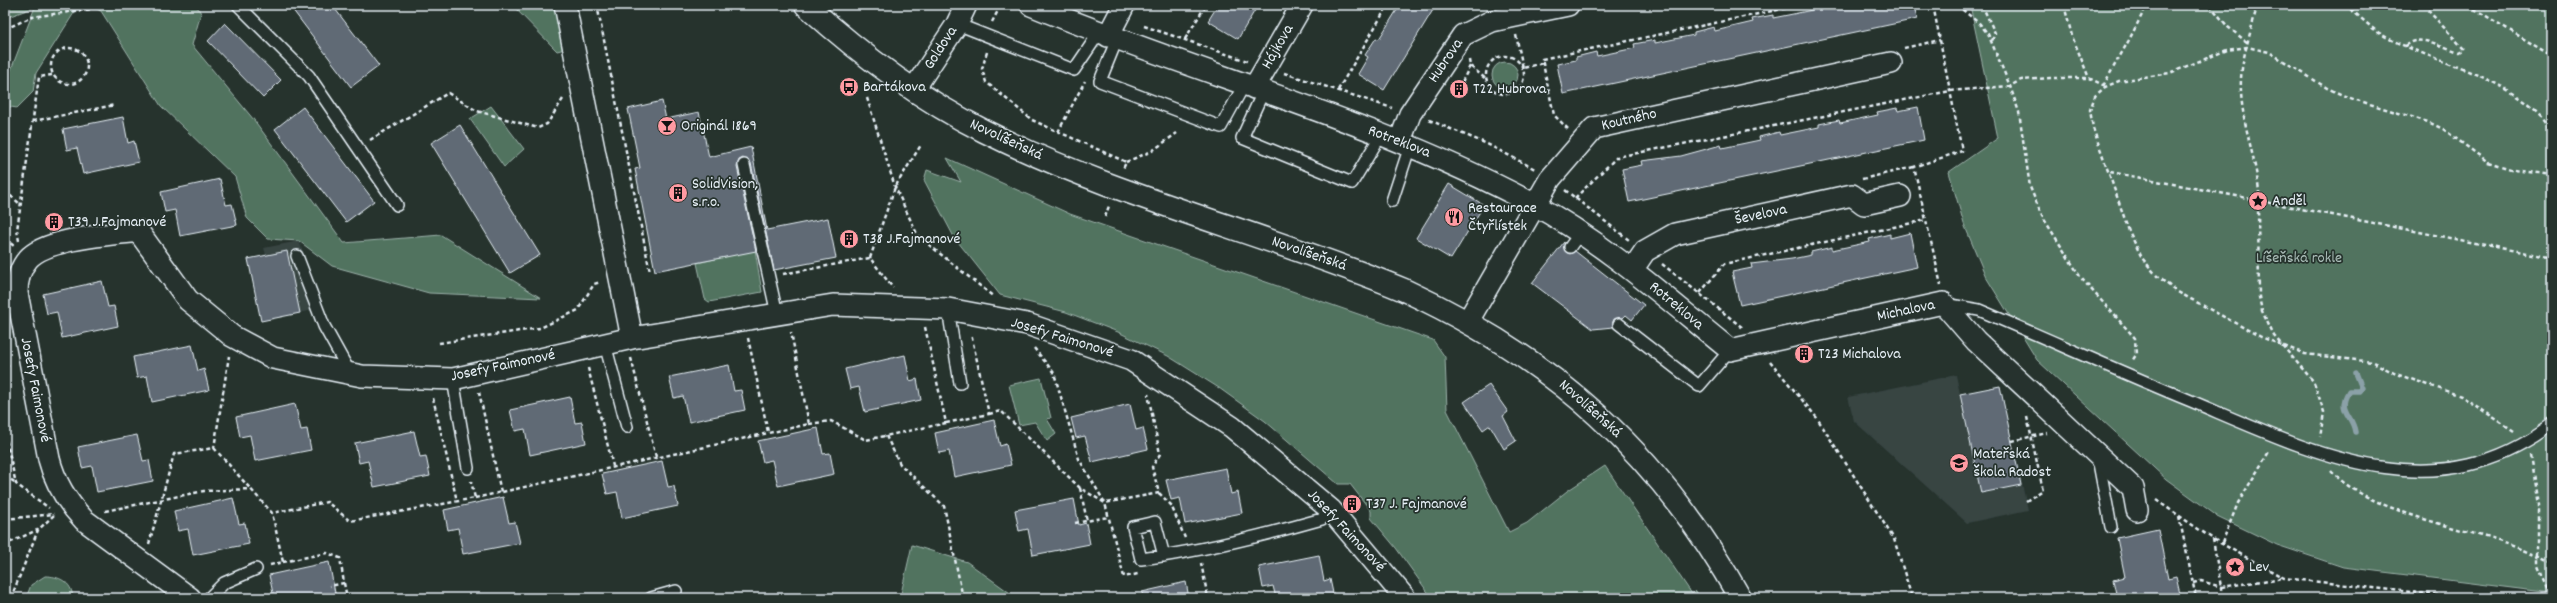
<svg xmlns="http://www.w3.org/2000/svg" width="2557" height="603" viewBox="0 0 2557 603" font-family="Dekko,sans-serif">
<rect width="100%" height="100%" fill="#26332d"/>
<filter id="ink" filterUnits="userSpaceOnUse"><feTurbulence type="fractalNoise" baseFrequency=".025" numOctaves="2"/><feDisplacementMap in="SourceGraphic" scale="8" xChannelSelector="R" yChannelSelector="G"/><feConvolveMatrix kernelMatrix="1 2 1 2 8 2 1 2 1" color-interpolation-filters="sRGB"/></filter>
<g filter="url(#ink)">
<path fill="#374443" d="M299 241 322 308 261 321 248 259 266 255 264 248Z
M1956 375 1960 394 2000 386 2028 510 1967 523 1854 421 1848 397Z"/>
<path fill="#51735e" stroke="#9cb2ab" d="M5 5H79L36 73 33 92 17 108 5 106 7 80 35 7 5 18Z
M89 5H196L201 13 192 45 254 120 344 243 441 235 541 298 429 293 332 266 299 241 268 239 247 218 235 177 161 106 101 11Z
M512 5H555L565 49 557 51Z
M1970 5H2552V593L2343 567 2277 545 2217 516 2166 479 2037 360 1986 277 1964 224 1949 172 1998 138Z
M1492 75a13 13 0 1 1 26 0a13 13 0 1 1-26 0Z
M491 106 524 149 504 167 470 119Z
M947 158 1070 214 1433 340 1445 357 1447 410 1509 532 1527 523 1567 491 1605 466 1692 594 1696 591 1700 598H1432L1396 548 1371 518V511L1350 484H1338L1265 421 1219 388 1168 356 1118 332 1066 312 1000 295 954 237 924 180 927 170 961 182Z
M755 250 762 292 709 302 705 299 697 263Z
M1041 378 1051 418 1047 419 1056 434 1047 441 1035 422 1019 425 1009 385Z
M912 545 967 562 1017 598H900Z
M45 576C59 576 72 582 73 598H26L31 585Z"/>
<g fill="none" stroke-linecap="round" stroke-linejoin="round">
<path stroke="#8ba1a8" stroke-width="5.5" d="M2355 432C2353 415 2336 411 2349 391H2360L2362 388 2356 373"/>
</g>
<path fill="#606b75" stroke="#e8f1f8" d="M289 5H332L379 66 351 87Z
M1218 5H1258L1238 39 1208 21Z
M1400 5H1436L1384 90 1358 74 1368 57 1365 55 1376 38 1379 39Z
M1819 5H1914L1917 19 1563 94 1557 64 1576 60V57L1596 52 1597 56 1635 48 1634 44 1655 40V43L1694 35V32L1714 27 1715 31 1753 22 1752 19 1773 15V18L1793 14 1812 10V7Z
M225 23 281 80 263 98 208 41Z
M662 101 666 119 699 112 709 157 751 147 767 230 828 218 836 258 774 270 751 163 743 158 739 160 737 167 756 251 655 271 635 169 640 168 628 109Z
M303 107 374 201 346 222 275 129Z
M1918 107 1924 140 1629 202 1622 169 1642 165 1641 161 1681 156 1721 145 1722 148 1760 140 1759 137 1779 132 1780 135 1819 127V124L1839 120 1840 123 1878 115 1877 112 1897 108 1898 111Z
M123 117 128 143 134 141 139 162 83 174 77 148 67 150 63 129Z
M460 125 540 255 510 273 431 143Z
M220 179 226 205 232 204 237 225 180 236 175 210 165 212 161 192Z
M1449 184 1484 205 1451 259 1416 238Z
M1910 233 1917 267 1740 305 1732 272 1752 268 1751 264 1792 259 1811 255V252L1832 247V250L1870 242 1869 239 1890 234V238Z
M1564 242 1566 252 1570 254 1575 251 1644 305 1632 320 1626 315 1623 318 1614 319 1613 327 1593 329 1532 283Z
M287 251 300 313 261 321 248 259Z
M102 281 108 307 114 306 118 326 62 338 57 312 47 314 43 294Z
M192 345 198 371 204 369 209 390 152 402 147 376 137 378 133 357Z
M905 355 910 381 917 379 921 400 865 412 859 387 850 389 845 369Z
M729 365 734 391 741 390 745 410 689 422 683 396 674 398 669 377Z
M1489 385 1508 412 1503 416 1516 441 1504 449 1490 425 1483 430 1464 402Z
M2000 386 2021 485 1981 493 1960 394Z
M570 397 575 423 582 422 586 443 530 455 525 429 515 431 510 410Z
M295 404 301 430 307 429 311 450 255 461 250 435 240 437 236 417Z
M1130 404 1136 430 1143 428 1148 449 1092 462 1085 436 1076 438 1071 418Z
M994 420 1000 446 1006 444 1011 465 954 477 949 451 939 453 935 433Z
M818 428 823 454 830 453 834 474 778 486 772 460 763 462 758 441Z
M414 431 420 457 426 456 430 476 374 487 368 461 359 463 355 443Z
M137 435 143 461 149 460 153 481 97 492 92 466 82 468 78 447Z
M662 461 668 487 674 486 678 506 622 518 617 492 607 494 602 474Z
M1226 468 1231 494 1238 492 1242 513 1185 524 1180 498 1171 500 1166 480Z
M503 497 509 523 515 522 520 543 463 554 458 528 448 530 444 510Z
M233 498 239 524 245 523 249 544 193 555 188 529 178 531 174 511Z
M1074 499 1079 525 1086 523 1090 544 1033 555 1028 529 1019 531 1015 510Z
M2158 529 2168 579 2176 577 2181 598H2117L2113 580 2125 577 2117 538Z
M1319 555 1324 581 1330 579 1334 598H1276L1273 586 1263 588 1259 567Z
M329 562 336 598H274L269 575Z
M1186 582 1189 598H1143L1142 592Z"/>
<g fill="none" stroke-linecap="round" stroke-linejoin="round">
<defs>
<path id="lane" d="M238 5 309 76 397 205
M957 24 1074 70 1099 33
M1117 39 1100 81 1221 127 1244 85
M1263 92 1242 138 1352 183 1381 135
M744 165 777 314
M1392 201 1410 146
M1570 247 1580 233
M297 256 324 326 350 373
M1945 304 1979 310C2050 340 2120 372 2191 401 2310 451 2433 515 2552 425
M948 309 960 383
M1619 324 1699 386 1730 350
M605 344 627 427
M453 379 468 468
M2098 458 2111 527
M1164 556 1155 522 1133 527 1141 559C1203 551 1262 536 1322 519L1331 510
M209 598 224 583 256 569
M651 598 676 591"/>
<path id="street" d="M565 5 632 338
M1031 5C1197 74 1375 119 1533 204 1605 243 1667 299 1730 350L1943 303 1976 341 2133 488 2137 510
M1108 36 1124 5
M1254 88 1302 5
M914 89 957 24 966 5
M1400 141 1410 114 1463 35 1492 21 1568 5
M1632 270 1645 251 1675 234 1852 195 1864 204 1900 196
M1468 321 1550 179 1594 128 1891 63
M190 598 84 520C67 502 55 483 49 459L17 293C17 280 19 269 28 259 46 238 110 235 138 231L188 300 232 336 273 358 362 376 453 379 632 338 833 305 948 309 1027 324 1131 360 1232 427 1331 510 1405 598"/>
<path id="secondary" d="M806 5C859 53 920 99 984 131 1118 198 1266 233 1404 290 1554 359 1659 453 1740 598"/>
</defs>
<use href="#lane" stroke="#e8f1f8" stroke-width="14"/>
<use href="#street" stroke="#e8f1f8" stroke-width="24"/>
<use href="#secondary" stroke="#e8f1f8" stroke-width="25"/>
<path stroke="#e8f1f8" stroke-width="2.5" stroke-dasharray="4 3" stroke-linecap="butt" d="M597 5 650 272
M1957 5 1980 24 1988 34 2010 86 2019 112 2030 187 2042 216 2081 278 2135 338 2136 355 2132 361
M1982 5 1995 33 1992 41
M2064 5 2072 36 2089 78
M2210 5 2228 27 2248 43
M2345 5C2359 15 2371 29 2386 37 2436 64 2522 79 2552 131
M2468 5 2552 56
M2255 12V5
M992 22 1001 5
M1144 26 1247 61
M5 29 32 17 91 9
M1516 35 1523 68 1543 63
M1185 39 1206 5
M2405 46C2418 33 2443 47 2459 52L2464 49 2423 5
M51 66a18 18 0 1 1 36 0a18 18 0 1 1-36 0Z
M1904 48 1940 40
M987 52 982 69 986 82 1032 120 1126 162 1123 169
M1486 75a19 19 0 1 1 38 0a19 19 0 1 1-38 0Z
M1469 60 1470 66 1487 80
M1284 73 1392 108
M1462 82 1470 66
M2103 86 2129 40 2147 5
M1338 90 1388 5
M867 98 895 187 918 236 994 297
M1429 120 1485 143 1535 169
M33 121 115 105
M1568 129 1554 115 1542 59 1801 5
M1058 132 1085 81
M370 140 448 93 477 111 538 128 547 124 563 99
M1126 162 1152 151 1177 133
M2110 172 2252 199 2258 207
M1862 179 1914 167
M1919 189 1914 167 1962 151 1933 5
M1565 190 1629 240
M5 191 20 204
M2259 193 2264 197 2266 202 2552 258
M1920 194 1941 285
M1575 198 1617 157 1950 91 2010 86 2021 80 2050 78H2089L2103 85
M2252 199 2259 193C2256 155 2239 118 2241 79 2242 58 2250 35 2255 14L2259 5
M2266 202 2258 207 2259 297 2262 311 2274 336 2314 382 2324 412 2320 437
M1105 217 1109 206
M5 239 14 246
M19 241 17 230 39 77 52 75
M870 258 895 187 921 145
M1662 264 1743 328
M783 274 870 258 893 288
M1700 293 1724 264 1926 220
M748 338 768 432
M439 343 540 328 578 310 594 284 601 282
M1034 348 1054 373 1079 459 1105 503 1124 577 1138 574
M631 358 656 457
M1770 361 1817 418 1894 539 1912 598
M5 366 12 365
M588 368 613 466
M479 392 501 492
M433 398 457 501
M989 414 1001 411 1080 488 1105 503 1159 493 1152 467 1160 454 1148 394
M946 423 989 414 971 334
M809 424 831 421 866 440 946 423 925 327
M2514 431 2461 396 2396 374 2373 362 2305 354 2261 337 2176 291 2157 276 2142 258 2129 231 2093 128 2090 110 2095 96 2105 87 2119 81 2170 73 2227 50 2247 47 2269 52 2327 88 2347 97 2428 122 2443 129 2488 162 2514 170 2552 175
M5 434 16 484 49 508
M886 436 900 464 944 506 963 598
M2012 441 2047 433
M214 448 272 513 327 502 350 521 475 498 471 481
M2530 455 2538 505V566L2552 598
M2331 471C2369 512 2458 526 2510 545 2524 550 2538 557 2552 563
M5 476 16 483
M1080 488 1087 521
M1159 493 1171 505 1185 538
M475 498 809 424 791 332
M2156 500 2213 539 2284 578 2464 598
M2026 501 2043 490 2027 417
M105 511 204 491 250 489
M2179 516 2196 598
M5 519 54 514
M1075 523 1108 517
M2213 539 2221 587 2283 578
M2222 543 2238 503 2270 450
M149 544 174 454 214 448 229 356
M5 555 9 543 37 530
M283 562 327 553 340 558 344 583 330 586
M1201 563 1208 598
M270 565 283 562 272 513
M344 583 347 598
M2193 583 2201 581 2221 587 2222 598
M11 598 38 530 54 515"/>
<use href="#lane" stroke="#26332d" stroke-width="11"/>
<use href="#street" stroke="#26332d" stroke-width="21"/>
<use href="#secondary" stroke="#26332d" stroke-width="22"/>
</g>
</g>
<defs>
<symbol id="bus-disc" viewBox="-11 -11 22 22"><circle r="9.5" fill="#ff9aa2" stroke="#26332d"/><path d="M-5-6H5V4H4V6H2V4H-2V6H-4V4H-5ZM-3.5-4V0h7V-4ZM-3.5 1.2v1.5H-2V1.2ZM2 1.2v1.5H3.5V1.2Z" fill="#111"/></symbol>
<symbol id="building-disc" viewBox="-11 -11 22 22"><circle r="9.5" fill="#ff9aa2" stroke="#26332d"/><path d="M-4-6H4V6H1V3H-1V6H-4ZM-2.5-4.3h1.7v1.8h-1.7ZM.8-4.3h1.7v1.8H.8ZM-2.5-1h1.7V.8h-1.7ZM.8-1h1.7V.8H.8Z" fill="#111"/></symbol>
<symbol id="bar-disc" viewBox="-11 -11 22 22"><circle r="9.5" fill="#ff9aa2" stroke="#26332d"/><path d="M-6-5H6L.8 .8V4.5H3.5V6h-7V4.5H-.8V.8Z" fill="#111"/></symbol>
<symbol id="sight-disc" viewBox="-11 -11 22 22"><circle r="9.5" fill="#ff9aa2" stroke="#26332d"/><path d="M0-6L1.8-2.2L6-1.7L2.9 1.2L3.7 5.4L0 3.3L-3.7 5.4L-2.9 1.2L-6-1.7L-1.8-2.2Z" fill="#111"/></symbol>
<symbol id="restaurant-disc" viewBox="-11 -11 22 22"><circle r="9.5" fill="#ff9aa2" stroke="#26332d"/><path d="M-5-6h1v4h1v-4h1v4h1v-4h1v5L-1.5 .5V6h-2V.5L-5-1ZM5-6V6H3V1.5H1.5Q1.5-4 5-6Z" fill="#111"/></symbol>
<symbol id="school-disc" viewBox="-11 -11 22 22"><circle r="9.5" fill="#ff9aa2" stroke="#26332d"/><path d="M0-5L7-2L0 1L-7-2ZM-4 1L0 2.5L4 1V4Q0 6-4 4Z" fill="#111"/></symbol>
</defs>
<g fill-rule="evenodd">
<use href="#bus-disc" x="838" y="76" width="22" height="22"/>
<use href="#building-disc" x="1448" y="78" width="22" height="22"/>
<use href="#bar-disc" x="656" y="115" width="22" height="22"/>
<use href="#building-disc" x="667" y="182" width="22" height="22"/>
<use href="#sight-disc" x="2247" y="190" width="22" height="22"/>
<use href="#restaurant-disc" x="1443" y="206" width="22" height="22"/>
<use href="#building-disc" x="43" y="211" width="22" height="22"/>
<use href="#building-disc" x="838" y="228" width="22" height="22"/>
<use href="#building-disc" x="1793" y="343" width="22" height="22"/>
<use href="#school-disc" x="1948" y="452" width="22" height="22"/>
<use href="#building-disc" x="1341" y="493" width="22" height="22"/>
<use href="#sight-disc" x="2224" y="556" width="22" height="22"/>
</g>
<g text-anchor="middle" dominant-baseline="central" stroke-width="3.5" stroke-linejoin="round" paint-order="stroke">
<g font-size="16" fill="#e8f1f8" stroke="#26332d">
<text transform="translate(1278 47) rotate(-60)">Hájkova</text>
<text transform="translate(941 48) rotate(-57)">Goldova</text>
<text transform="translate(1446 61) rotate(-56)">Hubrova</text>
<text transform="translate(1629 120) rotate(-13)">Koutného</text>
<text transform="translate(1006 140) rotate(25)">Novolíšeňská</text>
<text transform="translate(1399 142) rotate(21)">Rotreklova</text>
<text transform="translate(1761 215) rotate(-12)">Ševelova</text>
<text transform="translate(1309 254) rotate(19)">Novolíšeňská</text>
<text transform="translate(1676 306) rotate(40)">Rotreklova</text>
<text transform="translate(1906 311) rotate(-12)">Michalova</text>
<text transform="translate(1062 338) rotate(17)">Josefy Faimonové</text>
<text transform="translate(503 366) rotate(-12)">Josefy Faimonové</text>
<text transform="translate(35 390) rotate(79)">Josefy Faimonové</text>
<text transform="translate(1590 409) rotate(42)">Novolíšeňská</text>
<text transform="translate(1346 531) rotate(47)">Josefy Faimonové</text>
</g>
<g font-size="16" fill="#e8f1f8" stroke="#26332d" text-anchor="start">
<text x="863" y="87">Bartákova</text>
<text x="1473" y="89">T22 Hubrova</text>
<text x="681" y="126">Originál 1869</text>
<text x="692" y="184">SolidVision,<tspan x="692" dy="18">s.r.o.</tspan></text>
<text x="2272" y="201">Anděl</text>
<text x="1468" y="208">Restaurace<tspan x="1468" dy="18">Čtyřlístek</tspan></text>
<text x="68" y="222">T39 J.Fajmanové</text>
<text x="863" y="239">T38 J.Fajmanové</text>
<text x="1818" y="354">T23 Michalova</text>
<text x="1973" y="454">Mateřská<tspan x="1973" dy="18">škola Radost</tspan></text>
<text x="1366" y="504">T37 J. Fajmanové</text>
<text x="2249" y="567">Lev</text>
</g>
<g font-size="16" fill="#acbfba" stroke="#26332d">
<text x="2299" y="258">Líšeňská rokle</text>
</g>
</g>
<rect width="2557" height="603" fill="none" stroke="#26332d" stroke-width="20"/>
<rect x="10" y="10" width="2537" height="583" fill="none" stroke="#e8f1f8" stroke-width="1.5" filter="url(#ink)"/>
</svg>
